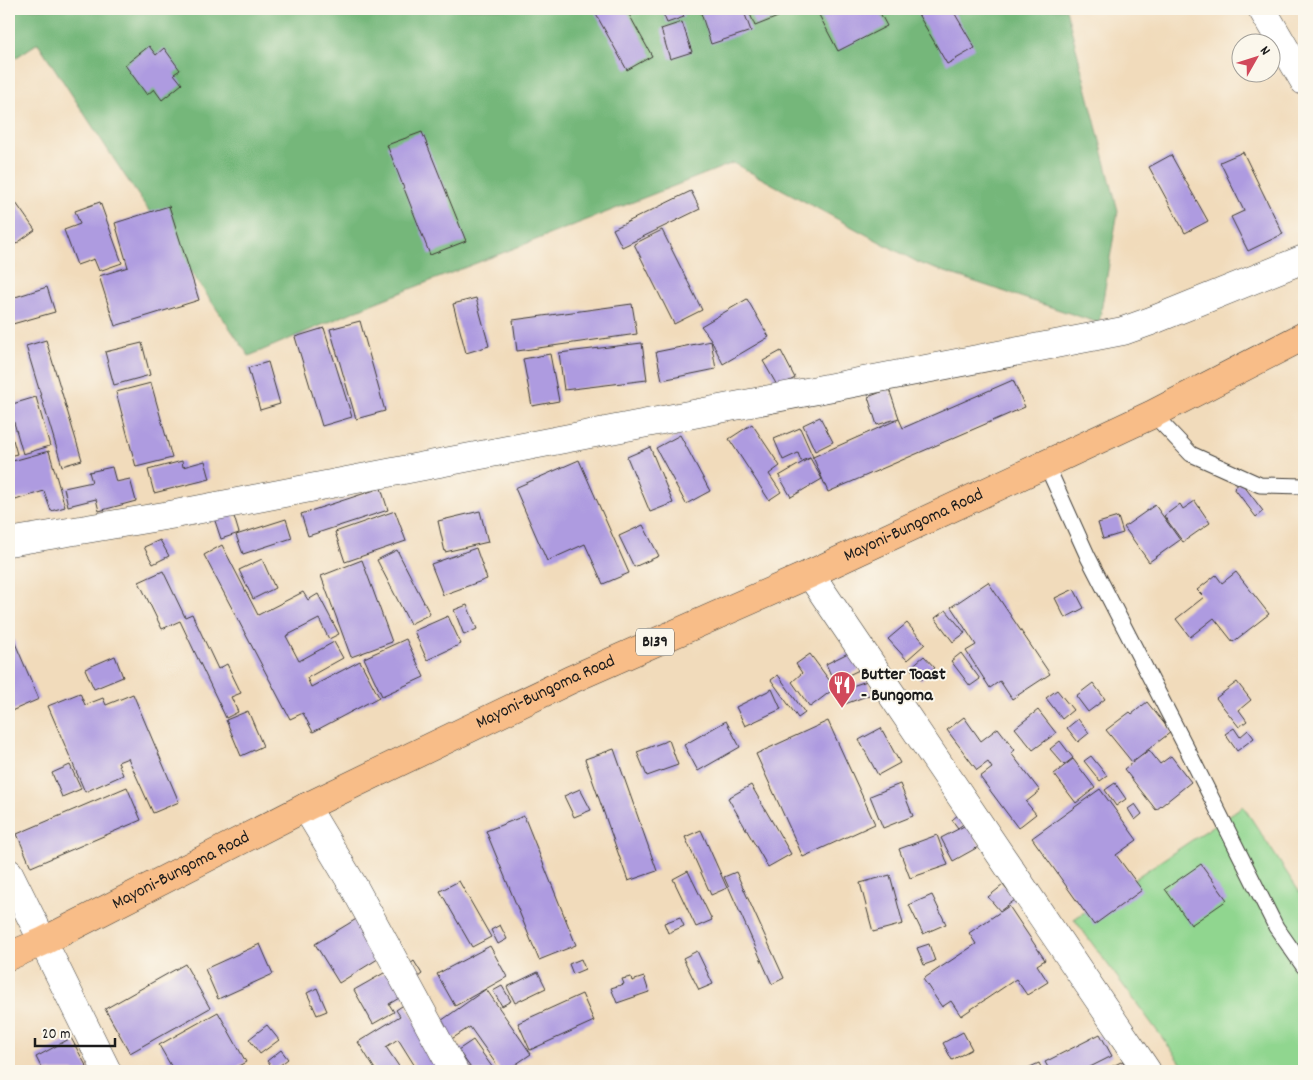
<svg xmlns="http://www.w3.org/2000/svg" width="1313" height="1080" viewBox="0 0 1313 1080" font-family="Dekko,sans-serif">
<rect width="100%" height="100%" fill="#fbf7ec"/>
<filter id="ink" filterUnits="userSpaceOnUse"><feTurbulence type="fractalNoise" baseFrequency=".02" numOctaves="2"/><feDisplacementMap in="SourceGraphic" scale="10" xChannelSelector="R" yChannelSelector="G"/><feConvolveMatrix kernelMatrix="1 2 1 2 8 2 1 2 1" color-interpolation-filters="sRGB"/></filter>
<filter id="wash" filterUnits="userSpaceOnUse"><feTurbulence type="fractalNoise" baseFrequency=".0096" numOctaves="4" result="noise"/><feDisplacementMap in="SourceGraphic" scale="20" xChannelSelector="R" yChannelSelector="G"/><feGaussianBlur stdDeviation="1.12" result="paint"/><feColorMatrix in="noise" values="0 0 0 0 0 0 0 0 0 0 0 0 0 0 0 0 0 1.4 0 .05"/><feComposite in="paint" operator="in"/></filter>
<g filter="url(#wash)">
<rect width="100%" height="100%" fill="#f1dbbb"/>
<path fill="#90d68f" stroke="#567956" d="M1243 806 1304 899V1071H1187L1074 919Z"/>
<path fill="#74b77a" stroke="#486a4b" d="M9 9H1066L1118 211 1099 323 921 264 733 163 374 303 249 356 125 176 38 43 9 62Z"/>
<g id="blocks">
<path fill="#ae9be0" d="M593 9H626L652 56 627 70Z
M661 9H681L684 17 667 23Z
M703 9H743L751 31 711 44 700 10Z
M748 9H798L755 26Z
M826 9H878L887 26 838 51 818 13Z
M915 9H952L975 48 947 64Z
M682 22 692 52 670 59 661 29Z
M149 46 156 55 164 48 180 70 174 74 182 84 162 100 154 89 147 95 125 65Z
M422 132 466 241 430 255 387 145Z
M1243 152 1283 234 1248 251 1231 217 1244 211 1220 162Z
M1171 155 1208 221 1185 233 1149 167Z
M691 191 700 209 622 247 613 229Z
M9 193 35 230 9 249Z
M100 202 122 263 99 271 94 259 77 265 64 230 80 224 75 211Z
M169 206 199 300 115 326 99 276 128 267 115 223Z
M662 230 702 310 674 324 634 244Z
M47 287 55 312 9 325V299Z
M476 298 489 346 466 353 453 304Z
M747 299 769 337 723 364 710 338 701 326Z
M632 304 637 334 517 351 513 320Z
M360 321 385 411 356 419 330 329Z
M324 328 352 417 322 426 295 337Z
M46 340 82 460 62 466 26 346Z
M711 341 716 369 662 380 656 352Z
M142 343 150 375 114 385 105 352Z
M642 343 647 380 564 390 559 353Z
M781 351 795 378 778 387 763 361Z
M550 354 559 401 532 406 523 359Z
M268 362 280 404 260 410 248 368Z
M1013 380 1025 407 828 492 813 457 899 419 903 428Z
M151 383 172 458 136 467 116 392Z
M889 389 899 418 877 425 868 397Z
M36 397 50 446 23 454 9 405Z
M820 417 833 442 815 451 803 425Z
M752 424 780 466 769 474 781 492 769 500 729 439Z
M800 428 813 457 801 461 798 453 783 460 774 439Z
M680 435 710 491 686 504 656 448Z
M13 440 17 454 9 456V441Z
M650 447 673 503 650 512 627 457Z
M49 451 65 507 51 511 44 491 9 502V462Z
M810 458 822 479 791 497 779 476Z
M579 460 629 573 603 584 585 544 547 561 515 488Z
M182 461 183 467 205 461 210 479 154 493 148 470Z
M112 467 116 482 130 479 136 501 99 511 96 499 68 506 64 488 92 482 89 472Z
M1241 482 1263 511 1256 517 1234 488Z
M381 488 388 510 308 536 301 514Z
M1195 501 1210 523 1183 542 1164 516 1180 504 1183 509Z
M1155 505 1180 540 1149 562 1124 527Z
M395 511 406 541 345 562 335 532Z
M480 511 488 542 445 552 438 521Z
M233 513 239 533 221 539 214 518Z
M1118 517 1123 533 1103 539 1098 523Z
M286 519 292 538 243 554 236 535Z
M643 525 659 556 634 567 619 536Z
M160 540 169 556 153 564 144 547Z
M222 545 258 615 303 592 308 600 318 594 339 634 329 639 319 619 286 636 299 661 334 642 343 658 307 678 311 687 360 661 379 697 313 732 303 713 290 719 204 555Z
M476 548 487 579 443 595 431 564Z
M397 550 430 614 410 624 377 560Z
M262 559 275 588 253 599 239 570Z
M362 560 392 642 351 657 321 576Z
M163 571 185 617 192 614 218 669 227 664 241 693 231 697 238 712 226 718 180 621 162 629 139 582Z
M1236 572 1269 614 1233 642 1214 618 1190 637 1176 619 1204 597 1197 590 1216 575 1222 583Z
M988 582 1050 674 1012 699 1000 681 990 688 966 651 976 645 951 607Z
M1074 589 1084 608 1065 618 1055 598Z
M467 605 477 629 464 635 454 610Z
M946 610 965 633 953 642 935 618Z
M448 616 461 644 427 660 414 631Z
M907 623 925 644 907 660 888 639Z
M12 636 39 699 9 712V637Z
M406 639 424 677 382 696 364 658Z
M850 652 859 670 834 682 826 664Z
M961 653 980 679 970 686 951 661Z
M810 654 835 688 810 707 792 682 802 673 796 664Z
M115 656 123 677 94 689 85 669Z
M924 656 935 668 921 680 910 668Z
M778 675 805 713 798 718 771 680Z
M867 681 872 694 845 704 840 690Z
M1237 682 1251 700 1239 710 1247 721 1239 727 1216 698Z
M1093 683 1105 699 1088 712 1076 696Z
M772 689 781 709 745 726 736 707Z
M1057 690 1073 710 1062 719 1046 698Z
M80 693 85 705 103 698 106 705 133 694 179 802 153 813 128 758 118 762 123 775 85 792 48 706Z
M1147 702 1171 732 1132 762 1106 730 1130 712 1132 714Z
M1038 710 1056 733 1033 750 1015 728Z
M248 711 263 746 241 756 226 720Z
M964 717 981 741 998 728 1015 750 1011 753 1040 791 1026 802 1036 814 1018 828 980 777 992 768 988 762 977 770 947 730Z
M1078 719 1089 733 1078 742 1067 728Z
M726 721 740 747 698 771 684 745Z
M828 721 875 824 803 857 756 754Z
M881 728 900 763 878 775 859 740Z
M1234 728 1240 737 1248 730 1254 738 1237 751 1225 734Z
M669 740 678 765 647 776 637 752Z
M1060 741 1073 758 1064 765 1050 749Z
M614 749 657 871 628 881 585 759Z
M1149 750 1160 764 1171 756 1191 782 1156 810 1124 769Z
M1091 756 1107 776 1100 781 1084 761Z
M1073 759 1095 788 1076 803 1054 774Z
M70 765 81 789 62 797 52 773Z
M1115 783 1126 799 1116 806 1105 790Z
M900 784 913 816 883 828 870 796Z
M751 785 791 854 768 867 728 798Z
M127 787 141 820 31 867 17 834Z
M580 789 591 810 574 817 564 796Z
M1100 789 1137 840 1116 855 1142 890 1094 925 1032 838Z
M1135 804 1142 814 1135 820 1128 809Z
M960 813 966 822 958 828 952 820Z
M524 816 576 945 539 960 486 831Z
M968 824 980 846 953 861 941 838Z
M701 830 727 888 711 895 685 837Z
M937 835 948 865 910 878 899 849Z
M1201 864 1227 900 1191 925 1165 889Z
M688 871 712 920 696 927 673 879Z
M736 872 784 978 772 984 724 877Z
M890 875 903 924 873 932 860 883Z
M459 881 491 937 472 947 440 891Z
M1003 885 1015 900 1000 911 988 897Z
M932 895 946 924 923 934 909 905Z
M1009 906 1045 960 1037 965 1048 982 1027 995 1016 979 961 1016 951 1001 942 1007 923 979 976 944 969 933Z
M680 917 684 926 668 933 664 923Z
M358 918 381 957 339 983 315 944Z
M500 925 507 939 498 944 491 930Z
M260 944 273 974 218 999 205 969Z
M929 944 935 961 924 965 917 948Z
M490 946 507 977 455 1006 437 974Z
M697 951 713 984 699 990 683 958Z
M581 959 585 969 573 974 569 964Z
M414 961 422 974 414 980 406 967Z
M185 964 210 1008 130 1053 105 1009Z
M391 969 406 994 389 1004 394 1012 373 1024 354 990Z
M538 972 546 988 515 1003 507 987Z
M631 977 632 981 644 977 649 992 617 1003 611 988 624 984 622 979Z
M502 986 511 1001 502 1006 493 991Z
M317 988 327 1011 317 1015 307 993Z
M486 989 531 1054 506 1071H501L470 1027 450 1040 438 1023Z
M582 994 594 1021 530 1050 518 1023Z
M405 1004 446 1071H418L398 1039 386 1047 402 1071H376L358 1042 400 1016 396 1010Z
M218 1012 246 1062 229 1071H174L159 1045Z
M267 1025 279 1040 260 1054 249 1039Z
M963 1032 972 1049 952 1060 943 1043Z
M1100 1034 1112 1056 1082 1071H1050L1045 1062Z
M71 1038 89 1071H43L36 1057Z
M473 1040 495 1071H473L458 1050Z
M281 1050 288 1059 274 1070 267 1061Z
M1123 1061 1128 1071H1103Z
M1039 1063 1043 1071H1021Z"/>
</g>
</g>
<g filter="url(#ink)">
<use href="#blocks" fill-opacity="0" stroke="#3c3934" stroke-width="1"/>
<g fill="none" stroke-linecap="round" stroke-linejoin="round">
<defs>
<path id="service" d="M1153 414 1191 454 1260 485 1304 486
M1046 464 1088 557 1187 749 1276 927 1304 967"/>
<path id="minor" d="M1262 9 1304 81
M9 542 170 515 1123 331 1151 321 1304 259
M810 574 1147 1071
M306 807 354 887 454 1071
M9 873 107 1071"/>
<g id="primary">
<path id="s1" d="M9 956 42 942 306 807 570 680 810 574 1046 464 1153 414 1304 336"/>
</g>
</defs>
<use href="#service" stroke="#3c3934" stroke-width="17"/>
<use href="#minor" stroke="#3c3934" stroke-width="29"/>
<use href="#primary" stroke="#3c3934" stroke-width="29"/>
<use href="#service" stroke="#fff" stroke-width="15"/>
<use href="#minor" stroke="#fff" stroke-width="28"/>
<use href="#primary" stroke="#f8bd88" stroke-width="28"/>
</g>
</g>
<defs>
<symbol id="restaurant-pin" viewBox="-11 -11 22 30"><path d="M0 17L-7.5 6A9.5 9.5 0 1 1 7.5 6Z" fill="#d1495b" stroke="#fbf7ec"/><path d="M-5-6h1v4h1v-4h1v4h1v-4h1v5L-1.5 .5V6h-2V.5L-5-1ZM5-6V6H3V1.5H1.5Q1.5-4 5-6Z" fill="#fff"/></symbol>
</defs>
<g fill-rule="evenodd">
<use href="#restaurant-pin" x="826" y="669" width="32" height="43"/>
</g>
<g text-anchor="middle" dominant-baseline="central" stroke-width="4" stroke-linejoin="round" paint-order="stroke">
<rect fill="#fbf7ec" stroke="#5f5e5a" stroke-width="1" x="636" y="628.5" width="38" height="27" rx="4"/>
<g font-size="16" font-weight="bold" fill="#1c1c1c">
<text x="655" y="642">B139</text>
</g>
<g font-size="18" fill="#1c1c1c" stroke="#fbf7ec">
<text stroke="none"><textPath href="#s1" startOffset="1002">Mayoni-Bungoma Road</textPath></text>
<text stroke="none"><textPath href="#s1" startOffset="598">Mayoni-Bungoma Road</textPath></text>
<text stroke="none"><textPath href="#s1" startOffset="192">Mayoni-Bungoma Road</textPath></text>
</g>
<g font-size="18" font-weight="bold" fill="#1c1c1c" stroke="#fbf7ec" text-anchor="start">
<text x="861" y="675">Butter Toast<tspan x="861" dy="21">- Bungoma</tspan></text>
</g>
</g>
<rect width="1313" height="1080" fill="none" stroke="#fbf7ec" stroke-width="30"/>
<g transform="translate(1256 58) rotate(51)"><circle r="24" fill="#fbf7ec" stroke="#a29f99"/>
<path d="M0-4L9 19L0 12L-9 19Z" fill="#d1495b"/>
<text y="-8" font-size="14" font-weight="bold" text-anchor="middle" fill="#1c1c1c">N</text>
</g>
<path d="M35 1038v8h80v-8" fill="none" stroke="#1c1c1c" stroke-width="2.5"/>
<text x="42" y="1038" font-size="15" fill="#1c1c1c" stroke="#fbf7ec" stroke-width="4" paint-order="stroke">20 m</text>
</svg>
